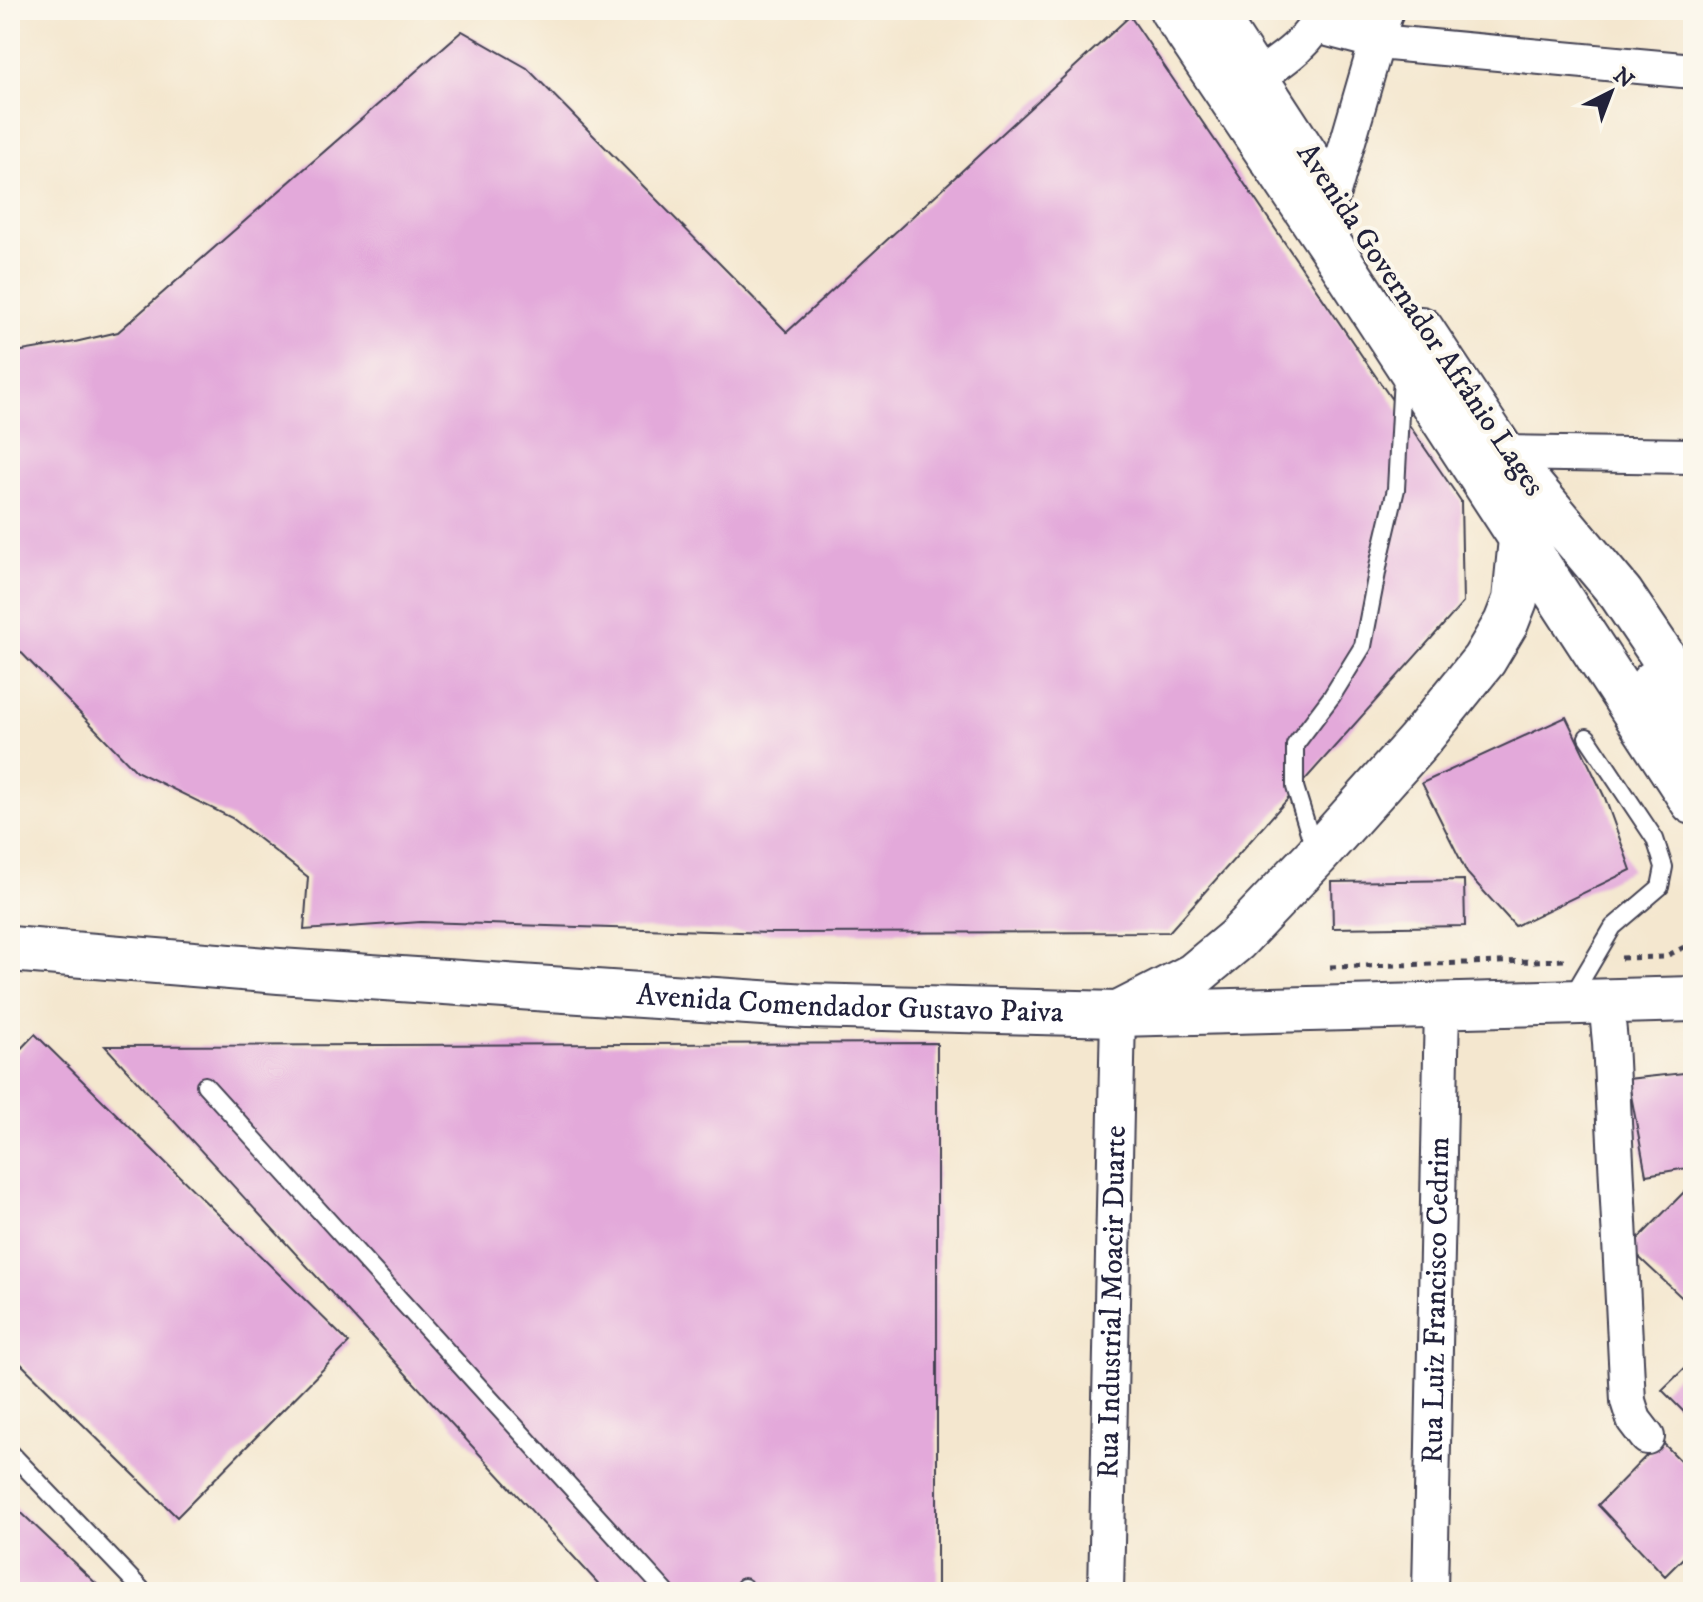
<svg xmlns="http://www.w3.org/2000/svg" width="1703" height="1602" viewBox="0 0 1703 1602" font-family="'IM FELL DW Pica',serif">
<rect width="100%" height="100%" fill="#fbf7ec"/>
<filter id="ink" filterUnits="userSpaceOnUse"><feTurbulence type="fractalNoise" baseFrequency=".0125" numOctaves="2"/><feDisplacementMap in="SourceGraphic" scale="16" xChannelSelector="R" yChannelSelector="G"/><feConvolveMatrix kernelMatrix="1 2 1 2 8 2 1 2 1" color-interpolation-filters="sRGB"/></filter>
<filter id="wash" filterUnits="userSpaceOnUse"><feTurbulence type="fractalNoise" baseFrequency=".006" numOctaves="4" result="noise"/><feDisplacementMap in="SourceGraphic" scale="32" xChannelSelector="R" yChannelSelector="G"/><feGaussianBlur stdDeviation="1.8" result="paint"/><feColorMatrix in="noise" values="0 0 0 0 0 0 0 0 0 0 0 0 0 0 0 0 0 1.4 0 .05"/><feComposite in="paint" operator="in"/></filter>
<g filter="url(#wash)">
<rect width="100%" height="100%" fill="#f4e7cf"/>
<g id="blocks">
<path fill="#e3a9da" d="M1130 16 1461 501 1463 603 1169 932 771 933 421 922 304 930 308 877 232 818 136 771 10 641V353L75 342 118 332 462 31 527 68 787 332Z
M1566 717 1605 798 1631 870 1515 926 1467 873 1422 783Z
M1464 880 1465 926 1333 928 1332 882Z
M35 1034 349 1343 177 1517 10 1353V1060Z
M937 1043V1592H606L105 1046Z
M1693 1072V1167L1646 1175 1628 1079Z
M1689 1187 1693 1191V1308L1629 1248Z
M1693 1360V1421L1662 1390Z
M1661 1441 1693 1473V1548L1665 1576 1598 1505Z
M10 1502 105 1592H10Z"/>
</g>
</g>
<g filter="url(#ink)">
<use href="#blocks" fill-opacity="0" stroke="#424051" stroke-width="2"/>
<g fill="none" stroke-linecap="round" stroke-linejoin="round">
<defs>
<path id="service" d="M1315 852 1295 787V745L1332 696 1363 646 1380 557 1396 489 1402 376
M1571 998 1613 927 1660 887 1664 867 1655 839 1587 737
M205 1085 666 1592
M10 1452 144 1592
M744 1587V1592"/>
<g id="minor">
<path d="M1317 26 1378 42 1693 71"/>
<path d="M1256 78C1284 59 1310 42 1324 10"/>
<path d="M1332 196 1386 10"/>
<path d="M1503 453 1693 456"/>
<path d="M1606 1001 1610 1042 1628 1401 1634 1420 1647 1437"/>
<path id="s1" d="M1106 1592 1118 1014"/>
<path id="s2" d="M1430 1592 1442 1006"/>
</g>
<g id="secondary">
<path id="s3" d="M10 949 279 971 807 1006 1118 1014 1693 999"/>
</g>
<path id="primary" d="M1172 10 1331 247 1693 802
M1211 10 1323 182
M1421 329 1503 453 1621 594 1693 701
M1653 683 1693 741
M1118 1014 1194 975 1236 940 1316 856 1417 743 1484 660 1506 623 1515 600 1521 539"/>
</defs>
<use href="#service" stroke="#424051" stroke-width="20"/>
<use href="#minor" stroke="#424051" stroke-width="38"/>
<use href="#secondary" stroke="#424051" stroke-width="48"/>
<use href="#primary" stroke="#424051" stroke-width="48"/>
<path stroke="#424051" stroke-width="5" stroke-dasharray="6 6" stroke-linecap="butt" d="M1621 958 1664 957 1693 943
M1330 967 1567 960"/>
<use href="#service" stroke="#fff" stroke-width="16"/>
<use href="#minor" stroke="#fff" stroke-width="34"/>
<use href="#secondary" stroke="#fff" stroke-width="44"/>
<use href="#primary" stroke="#fff" stroke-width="44"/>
</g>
</g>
<g text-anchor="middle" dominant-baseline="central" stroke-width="8" stroke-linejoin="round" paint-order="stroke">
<g font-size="30" fill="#22223b" stroke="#fbf7ec">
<text transform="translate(1420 320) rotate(56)">Avenida Governador Afrânio Lages</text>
<text stroke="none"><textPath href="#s3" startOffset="842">Avenida Comendador Gustavo Paiva</textPath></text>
<text stroke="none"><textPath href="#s2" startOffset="292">Rua Luiz Francisco Cedrim</textPath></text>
<text stroke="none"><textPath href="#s1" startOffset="290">Rua Industrial Moacir Duarte</textPath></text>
</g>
</g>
<rect width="1703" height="1602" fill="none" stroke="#fbf7ec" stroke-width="40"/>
<g transform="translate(1611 92) rotate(42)" stroke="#fbf7ec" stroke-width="6" paint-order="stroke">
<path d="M0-6L14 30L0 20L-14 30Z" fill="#22223b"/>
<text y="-12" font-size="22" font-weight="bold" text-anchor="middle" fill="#22223b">N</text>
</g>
</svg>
